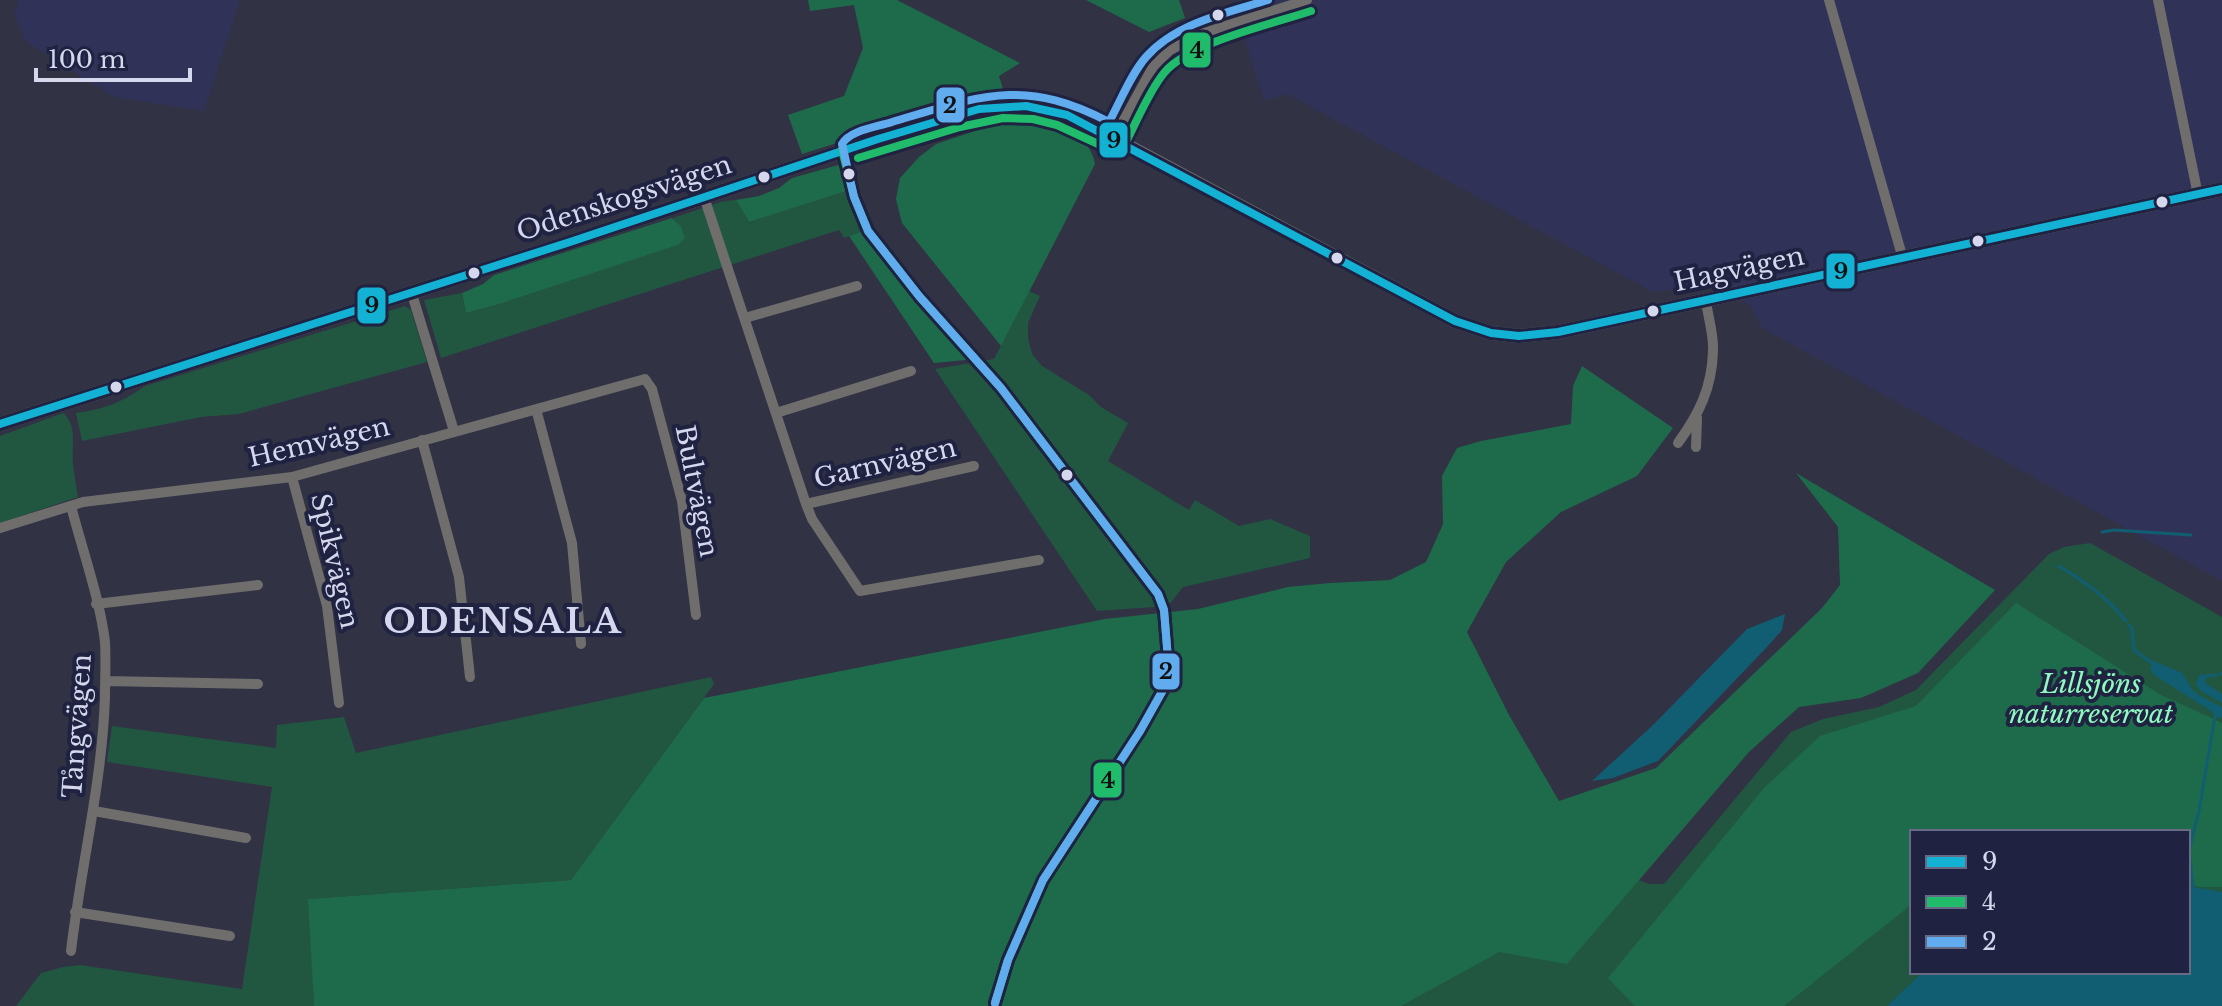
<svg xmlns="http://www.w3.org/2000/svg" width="2222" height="1006" viewBox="0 0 2222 1006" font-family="'Libre Baskerville',serif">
<rect width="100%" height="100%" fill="#313244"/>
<path fill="#303357" d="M19 0H240L204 111 114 97 25 41 14 14Z
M1239 0H2222V581L1762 328 1751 307 1720 283 1653 292 1287 94 1264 101 1233 2Z"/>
<path fill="#215740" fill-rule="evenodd" d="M843 162 851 165 865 217 872 228 844 238 839 230 441 358 424 300 462 293 466 313 503 303 678 245 685 238 681 226 673 218 724 201 736 200 749 222 847 191 849 180Z
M1029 291 1040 296 1028 323V338L1032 354 1042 366 1089 395 1101 407 1128 423 1108 461 1189 510 1195 500 1239 526 1270 519 1310 536V558L1183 587 1168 606 1097 611 935 369 994 359Z
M405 306 411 310 427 362 239 414 201 417 82 441 76 413C104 409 121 403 145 386Z
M63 413C78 426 71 445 73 463 74 474 76 485 78 497L0 523V436Z
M2090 543 2222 617V1006H1295L1563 850 1649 884H1664L1791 732 1823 719 1879 707 1916 690 2049 554 2064 547ZM1912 832H2188V972H1912Z
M711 677 714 684 571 880 309 899 314 1006H16L41 973 63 967 80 965 242 989 272 787 107 762 112 726 276 748 277 725 344 717 356 753Z"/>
<path fill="#1e6b4b" d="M808 0H897L1020 63 999 76 1005 95 976 99 802 154 788 115 844 96 863 48 854 5 810 11Z
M1086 0H1179L1185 18 1149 32Z
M1028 120C1055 125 1090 132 1095 164L1001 346 902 223 896 199 900 178 919 157 936 144 984 128Z
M842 164 849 180 847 191 749 222 736 200 759 196 779 188 792 178Z
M672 218 681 226 685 238 678 245 503 303 466 313 462 293 483 284 494 275Z
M872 228 976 359 934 363 849 236Z
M1582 366 1673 428 1637 476 1561 512 1506 562 1467 632 1509 715 1559 801 1656 768 1822 608 1840 585 1838 527 1796 473 1995 590 1918 673 1861 698 1799 707 1749 752 1567 964 1499 952 1401 1006H314L308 899 571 880 704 698 1105 619 1198 609 1288 587 1330 583 1390 580 1426 562 1443 524 1442 476 1457 448 1481 441 1571 424 1573 386Z
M2016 603 2161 695 2222 723V887H2199L2188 883V832H1912V904L1784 1006H1635L1608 978 1764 788 1820 736 1916 706Z"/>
<path fill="#115e72" d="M1785 614 1782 630 1767 647 1658 761 1613 778 1592 781 1652 726 1747 629Z
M2154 661 2182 673 2192 689 2198 695 2222 707V717L2219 718 2211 711 2153 674 2150 668Z
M2200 674 2206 676 2205 683 2222 694V703L2201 691 2196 684Z
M2188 886 2222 892V1006H1887L1923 972H2188Z"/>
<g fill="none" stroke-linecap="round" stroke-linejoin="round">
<path stroke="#115e72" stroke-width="3" d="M2102 532 2114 530 2191 535
M2059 566C2085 582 2107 597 2126 621
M2129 625 2132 629 2134 650 2152 663
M2221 674 2222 673
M2206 676 2217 675
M2193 887 2189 850 2199 811 2215 716"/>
<path stroke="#6f6e6d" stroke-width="10" d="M1829 0 1903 259
M2158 0 2198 195
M1114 138 1153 67 1170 50 1204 33 1307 0
M704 197 806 504 812 519 860 591 1039 560
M411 291 454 431
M745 318 857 286
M536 409 572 543 581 644
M776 413 911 371
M422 440 459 577 470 677
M1678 443C1699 414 1712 388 1713 351 1714 335 1708 317 1706 301
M1696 447 1697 418
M292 477 327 606 339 703
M806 504 974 466
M71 506C82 549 100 599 105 642 106 660 105 679 105 697 102 784 81 865 71 951
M0 528 83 502 292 477 645 379 652 389 682 501 696 615
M96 604 258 585
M105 681 258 684
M94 811 246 838
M75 912 230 936"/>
<path stroke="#6f6e6d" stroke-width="14" d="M0 424 570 242 878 139 979 109 1002 106H1026L1051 111 1067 115 1096 129 1455 321 1491 333 1519 336 1558 332 2222 189"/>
<defs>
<path id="bus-1" d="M0 424 570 242 878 139 979 109 1026 106 1067 115 1455 321 1491 333 1519 336 1558 332 2222 189"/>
<path id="bus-2" d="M1125 144C1136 123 1149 91 1164 73 1188 43 1272 24 1311 11
M842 150 854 197 868 231 919 296 1001 388 1158 594 1164 610 1168 659 1163 690 1140 731 1043 880 1008 960 995 1003
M858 158 960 127 1003 118 1033 119 1057 125 1109 149"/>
<path id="bus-3" d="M995 1003 1008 960 1043 880 1140 731 1163 690 1168 659 1164 610 1158 594 1001 388 919 296 868 231 854 197 842 144C850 130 877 127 892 122 980 96 1023 77 1109 122 1120 102 1131 74 1146 57 1176 23 1226 13 1268 0"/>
</defs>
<use href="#bus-1" stroke="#202241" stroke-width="14"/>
<use href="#bus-2" stroke="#202241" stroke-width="14"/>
<use href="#bus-3" stroke="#202241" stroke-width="14"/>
<use href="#bus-1" stroke="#13b2d5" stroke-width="8"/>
<use href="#bus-2" stroke="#20bc6c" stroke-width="8"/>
<use href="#bus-3" stroke="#60acee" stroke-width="8"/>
</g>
<g fill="#d5d8ed" stroke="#202241" stroke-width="3">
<circle cx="1218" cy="15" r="7"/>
<circle cx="849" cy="174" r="7"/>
<circle cx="764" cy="177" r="7"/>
<circle cx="2162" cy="202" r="7"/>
<circle cx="1978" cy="241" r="7"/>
<circle cx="1337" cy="258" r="7"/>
<circle cx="474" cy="273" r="7"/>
<circle cx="1653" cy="311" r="7"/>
<circle cx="116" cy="387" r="7"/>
<circle cx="1067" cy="475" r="7"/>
</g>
<g text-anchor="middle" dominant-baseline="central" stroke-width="8" stroke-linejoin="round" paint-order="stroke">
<g font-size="26" fill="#d5d8ed" stroke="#202241">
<text transform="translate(624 198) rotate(-18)">Odenskogsvägen</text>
<text transform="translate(1739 269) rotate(-12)">Hagvägen</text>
<text transform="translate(319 442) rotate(-13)">Hemvägen</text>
<text transform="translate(885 463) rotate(-13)">Garnvägen</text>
<text transform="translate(697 491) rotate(79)">Bultvägen</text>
<text transform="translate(335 561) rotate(77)">Spikvägen</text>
<text transform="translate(77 726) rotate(-86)">Tångvägen</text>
</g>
<g font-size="26" font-style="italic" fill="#8ffabf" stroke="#202241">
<text x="2091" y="684">Lillsjöns<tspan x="2091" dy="30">naturreservat</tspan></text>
</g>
<g font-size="34" font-weight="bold" letter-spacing="2" fill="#d5d8ed" stroke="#202241">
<text x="503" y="621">ODENSALA</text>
</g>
</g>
<g stroke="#202241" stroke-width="3">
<rect x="1181" y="31" width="31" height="38" rx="8" fill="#20bc6c"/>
<rect x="935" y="86" width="31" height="38" rx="8" fill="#60acee"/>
<rect x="1098" y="121" width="31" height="38" rx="8" fill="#13b2d5"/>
<rect x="1825" y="252" width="31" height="38" rx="8" fill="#13b2d5"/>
<rect x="356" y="286" width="31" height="39" rx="8" fill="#13b2d5"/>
<rect x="1151" y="652" width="30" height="39" rx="8" fill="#60acee"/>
<rect x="1092" y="761" width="31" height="38" rx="8" fill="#20bc6c"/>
</g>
<g font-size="22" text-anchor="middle" font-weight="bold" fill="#111">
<text x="1197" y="58">4</text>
<text x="950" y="113">2</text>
<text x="1114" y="148">9</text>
<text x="1841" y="279">9</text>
<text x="372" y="313">9</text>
<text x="1166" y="679">2</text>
<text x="1108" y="788">4</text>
</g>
<rect x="1910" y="830" width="280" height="144" fill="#202241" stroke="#686b86" stroke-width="2"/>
<rect x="1926" y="856" width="40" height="12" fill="#13b2d5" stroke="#686b86" stroke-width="2"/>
<text x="1982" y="870" font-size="24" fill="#d5d8ed">9</text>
<rect x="1926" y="896" width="40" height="12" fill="#20bc6c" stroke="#686b86" stroke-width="2"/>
<text x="1982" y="910" font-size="24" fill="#d5d8ed">4</text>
<rect x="1926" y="936" width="40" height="12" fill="#60acee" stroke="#686b86" stroke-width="2"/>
<text x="1982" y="950" font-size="24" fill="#d5d8ed">2</text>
<path d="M36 68v12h154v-12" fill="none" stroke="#d5d8ed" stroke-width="4"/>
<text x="48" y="68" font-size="24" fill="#d5d8ed" stroke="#202241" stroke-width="6" paint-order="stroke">100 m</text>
</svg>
